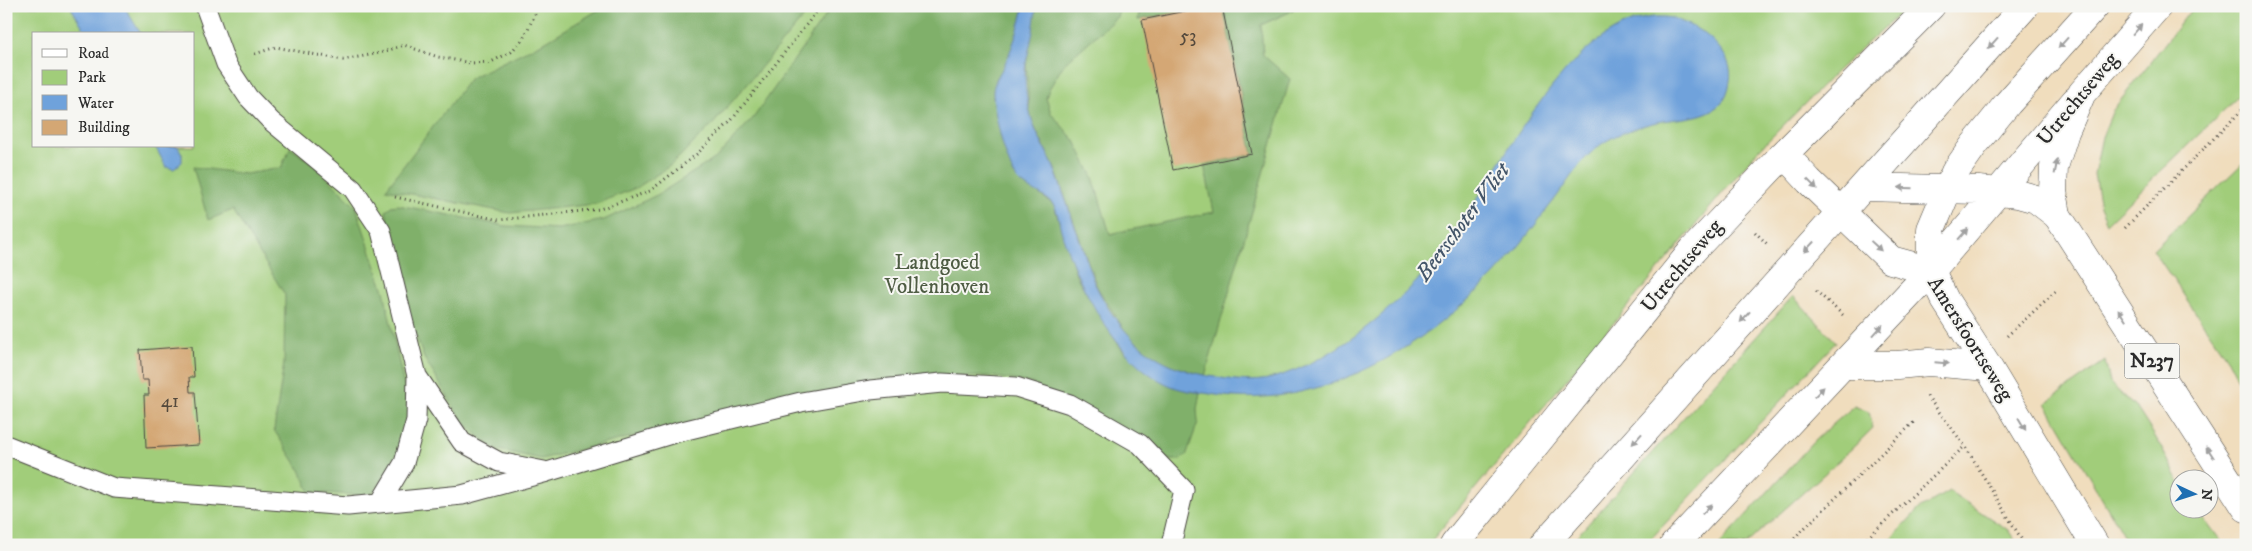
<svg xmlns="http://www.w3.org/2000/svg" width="2252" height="551" viewBox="0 0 2252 551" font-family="'IM FELL DW Pica',serif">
<rect width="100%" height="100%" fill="#f6f6f2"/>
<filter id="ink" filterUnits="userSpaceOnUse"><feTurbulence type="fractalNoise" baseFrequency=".02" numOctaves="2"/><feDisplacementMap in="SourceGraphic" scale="10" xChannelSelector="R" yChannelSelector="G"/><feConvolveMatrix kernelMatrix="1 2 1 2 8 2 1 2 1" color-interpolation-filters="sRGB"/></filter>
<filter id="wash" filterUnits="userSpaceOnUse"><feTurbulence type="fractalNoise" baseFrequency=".0096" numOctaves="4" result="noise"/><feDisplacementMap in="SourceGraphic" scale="20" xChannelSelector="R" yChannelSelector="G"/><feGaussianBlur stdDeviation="1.12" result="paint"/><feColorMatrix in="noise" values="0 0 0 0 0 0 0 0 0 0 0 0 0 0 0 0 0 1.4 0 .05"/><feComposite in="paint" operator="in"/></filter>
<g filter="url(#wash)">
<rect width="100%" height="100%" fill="#f0ddbd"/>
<path fill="#a1cd7a" stroke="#667c52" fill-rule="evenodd" d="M6 6H1908L1840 68 1755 154 1428 545H6ZM34 34H194V146H34Z
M2194 6H2246V89L2107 223 2100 207 2094 174 2102 137 2113 110Z
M2246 160V395L2228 360 2153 250Z
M1793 296 1836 342 1645 545H1569Z
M2105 361 2110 383 2138 410 2156 438 2179 481 2180 508 2197 509 2224 545H2129L2046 403Z
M1854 406 1869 412 1873 428C1832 469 1788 505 1745 545H1719L1815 440Z
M1949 491 2008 530 2018 545H1885L1919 509Z"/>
<path fill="#80b06a" stroke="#566e4a" d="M605 6H813L713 124 671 165 638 187 596 204 510 213 386 189 470 78 546 41Z
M832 6H1024L1018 34 1005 66 996 79 993 98 1005 148 1014 175 1054 205 1077 277 1109 331 1124 352 1171 385 1200 392 1197 409 1198 422 1186 456 1179 460H1169L1031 383 989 376 894 380 784 400 541 459 494 449 464 423 424 358 405 306 386 211 391 206 398 205 506 226 559 229 604 220 657 195 716 158 754 117Z
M1036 6H1120L1117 17 1064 64 1049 89 1046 98 1051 113 1075 141 1093 177 1110 234 1214 212 1204 165 1253 154 1223 6H1295L1292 11 1261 25 1263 55 1290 79 1205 376 1163 363 1148 354 1127 334 1097 287 1055 169 1033 124 1029 108 1026 64Z
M1140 6H1209L1138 20Z
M290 148 312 163 356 207 384 291 409 410 400 461 369 496 310 492 300 470 274 430 284 363 285 295 233 210 208 220 193 167 246 174 281 168Z"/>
<path fill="#6fa2db" stroke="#4d6683" d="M70 6H124L141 34H87Z
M1024 6H1036C1035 18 1034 29 1031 41 1029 52 1025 62 1025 74 1025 93 1029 114 1036 131 1042 145 1051 158 1056 173 1065 198 1074 224 1083 249 1087 260 1089 271 1094 282 1120 336 1154 368 1215 377 1233 380 1254 383 1272 378 1340 360 1411 295 1452 239 1495 179 1576 0 1673 18 1687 24 1701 29 1713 41 1724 52 1733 65 1730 81 1725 121 1686 116 1657 122 1636 127 1611 135 1594 150 1580 162 1569 179 1558 195 1537 222 1517 251 1493 276 1422 348 1321 411 1216 395 1201 392 1185 392 1171 386 1138 372 1116 343 1098 314 1089 297 1079 281 1072 262 1068 251 1064 241 1061 230 1059 222 1058 214 1055 207 1047 194 1028 191 1018 180 1006 167 993 110 993 92 994 79 1001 73 1006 61 1014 43 1020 25 1024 6Z
M155 146H178L182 154V162L174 169 166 167Z"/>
<g id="blocks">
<path fill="#d4a774" d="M1209 6H1222L1252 154 1173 170 1142 20Z
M192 346 194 377H189L190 392H195L199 445 146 448 144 395H149L148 380H142L140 350Z"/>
</g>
</g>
<g filter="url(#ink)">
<use href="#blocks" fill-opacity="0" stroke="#494641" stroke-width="1"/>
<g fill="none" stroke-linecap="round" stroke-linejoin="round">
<defs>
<path id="lane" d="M205 6 226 64 248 97 271 121 353 189 381 231 417 376 462 442 499 462 544 471
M6 445 114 488 348 506 462 495 547 472 678 432 801 402 870 390 942 383 1016 387 1070 404 1140 444 1184 490 1171 545
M380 503 404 463 416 420 417 376"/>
<path id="street" d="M1784 154 1809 181 1891 260 1931 271
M1454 545 1693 250 1784 154 1931 6"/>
<path id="secondary" d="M1864 187 1979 190 2018 194 2036 199 2057 215
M1543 545 2025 6
M1674 545 1931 271 2075 101"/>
<path id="primary" d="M2158 6 2082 93 2065 132 2054 167 2053 191 2057 215 2246 508
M1845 365H1897L1929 362 1988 367
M2095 545 1988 367 1945 300 1931 271V229L1955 172 1974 145 2008 103 2095 6"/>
</defs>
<use href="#lane" stroke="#494641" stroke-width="21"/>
<use href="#street" stroke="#494641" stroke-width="29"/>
<use href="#secondary" stroke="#494641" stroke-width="29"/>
<use href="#primary" stroke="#494641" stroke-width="29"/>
<path stroke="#494641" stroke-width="3" stroke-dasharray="1 4" stroke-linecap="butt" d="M255 54 276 47 343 60 380 53 404 45 438 57 471 63 491 62 511 52 523 39 539 6
M395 197 499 220 600 209 650 191 697 154 731 121 821 6
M2125 228 2246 106
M1755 232 1768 245
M1816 291 1843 315
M2007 336 2057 290
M1927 396 1965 446 2025 545
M1787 545 1915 421
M1860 545 1965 446"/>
<use href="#lane" stroke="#fff" stroke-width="19"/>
<use href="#street" stroke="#fff" stroke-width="28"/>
<use href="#secondary" stroke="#fff" stroke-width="28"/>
<use href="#primary" stroke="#fff" stroke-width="28"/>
</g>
<defs><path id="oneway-solid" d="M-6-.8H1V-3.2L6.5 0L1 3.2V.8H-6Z" transform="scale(1.25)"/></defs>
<g fill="#a0a0a0">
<use href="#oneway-solid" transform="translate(2137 30) rotate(-49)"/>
<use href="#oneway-solid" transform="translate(1993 43) rotate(132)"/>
<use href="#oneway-solid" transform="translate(2063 43) rotate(132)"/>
<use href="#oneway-solid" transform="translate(2056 167) rotate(-79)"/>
<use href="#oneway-solid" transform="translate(1812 184) rotate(45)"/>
<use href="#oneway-solid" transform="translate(1905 188) rotate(-178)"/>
<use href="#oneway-solid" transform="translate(1963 234) rotate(-49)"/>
<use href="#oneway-solid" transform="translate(1876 246) rotate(43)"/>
<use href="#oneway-solid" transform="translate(1809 247) rotate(133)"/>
<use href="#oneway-solid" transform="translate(2122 315) rotate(-123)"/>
<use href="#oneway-solid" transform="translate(1745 317) rotate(132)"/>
<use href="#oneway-solid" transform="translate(1878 330) rotate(-48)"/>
<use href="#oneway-solid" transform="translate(1942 363) rotate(5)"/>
<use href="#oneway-solid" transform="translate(1819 392) rotate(-46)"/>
<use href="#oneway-solid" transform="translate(2022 424) rotate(59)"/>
<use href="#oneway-solid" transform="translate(1637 439) rotate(132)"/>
<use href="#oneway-solid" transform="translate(2210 452) rotate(-123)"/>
<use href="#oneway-solid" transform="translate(1707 509) rotate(-46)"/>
</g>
</g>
<g text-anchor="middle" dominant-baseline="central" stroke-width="4" stroke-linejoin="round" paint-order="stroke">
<g font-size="19" fill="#554a3d">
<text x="1188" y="36">53</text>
<text x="170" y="401">41</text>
</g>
<rect fill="#f6f6f2" stroke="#686867" stroke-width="1" x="2124.5" y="343.5" width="55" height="35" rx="4"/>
<g font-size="20" font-weight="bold" fill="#2b2b2b">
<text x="2152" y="361">N237</text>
</g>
<g font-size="21" fill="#2b2b2b" stroke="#f6f6f2">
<text transform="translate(2078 99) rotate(-50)">Utrechtseweg</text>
<text transform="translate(1682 266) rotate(-50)">Utrechtseweg</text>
<text transform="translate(1970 339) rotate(58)">Amersfoortseweg</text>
</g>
<g font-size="21" fill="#4e5c43" stroke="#f6f6f2">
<text x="937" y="263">Landgoed<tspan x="937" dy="24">Vollenhoven</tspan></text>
</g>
<g font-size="22" font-style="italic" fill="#435569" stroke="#f6f6f2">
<text transform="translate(1463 222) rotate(-53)">Beerschoter Vliet</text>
</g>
</g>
<rect width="2252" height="551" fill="none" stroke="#f6f6f2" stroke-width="25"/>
<rect x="32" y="32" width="162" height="115" fill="#f6f6f2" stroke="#a5a5a2"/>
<rect x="42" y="49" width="25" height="8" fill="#ffffff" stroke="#a5a5a2"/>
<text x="78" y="58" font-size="15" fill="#2b2b2b">Road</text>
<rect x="42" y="70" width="25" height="15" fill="#a1cd7a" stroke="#a5a5a2"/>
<text x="78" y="82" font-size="15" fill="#2b2b2b">Park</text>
<rect x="42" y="95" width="25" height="15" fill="#6fa2db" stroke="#a5a5a2"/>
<text x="78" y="108" font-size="15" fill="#2b2b2b">Water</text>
<rect x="42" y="120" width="25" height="15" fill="#d4a774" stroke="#a5a5a2"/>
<text x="78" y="132" font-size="15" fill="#2b2b2b">Building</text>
<g transform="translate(2194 494) rotate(94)"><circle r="24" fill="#f6f6f2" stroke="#a5a5a2"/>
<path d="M0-4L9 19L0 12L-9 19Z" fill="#1f6fb2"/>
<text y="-8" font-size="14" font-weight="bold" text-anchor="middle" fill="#2b2b2b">N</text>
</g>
</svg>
